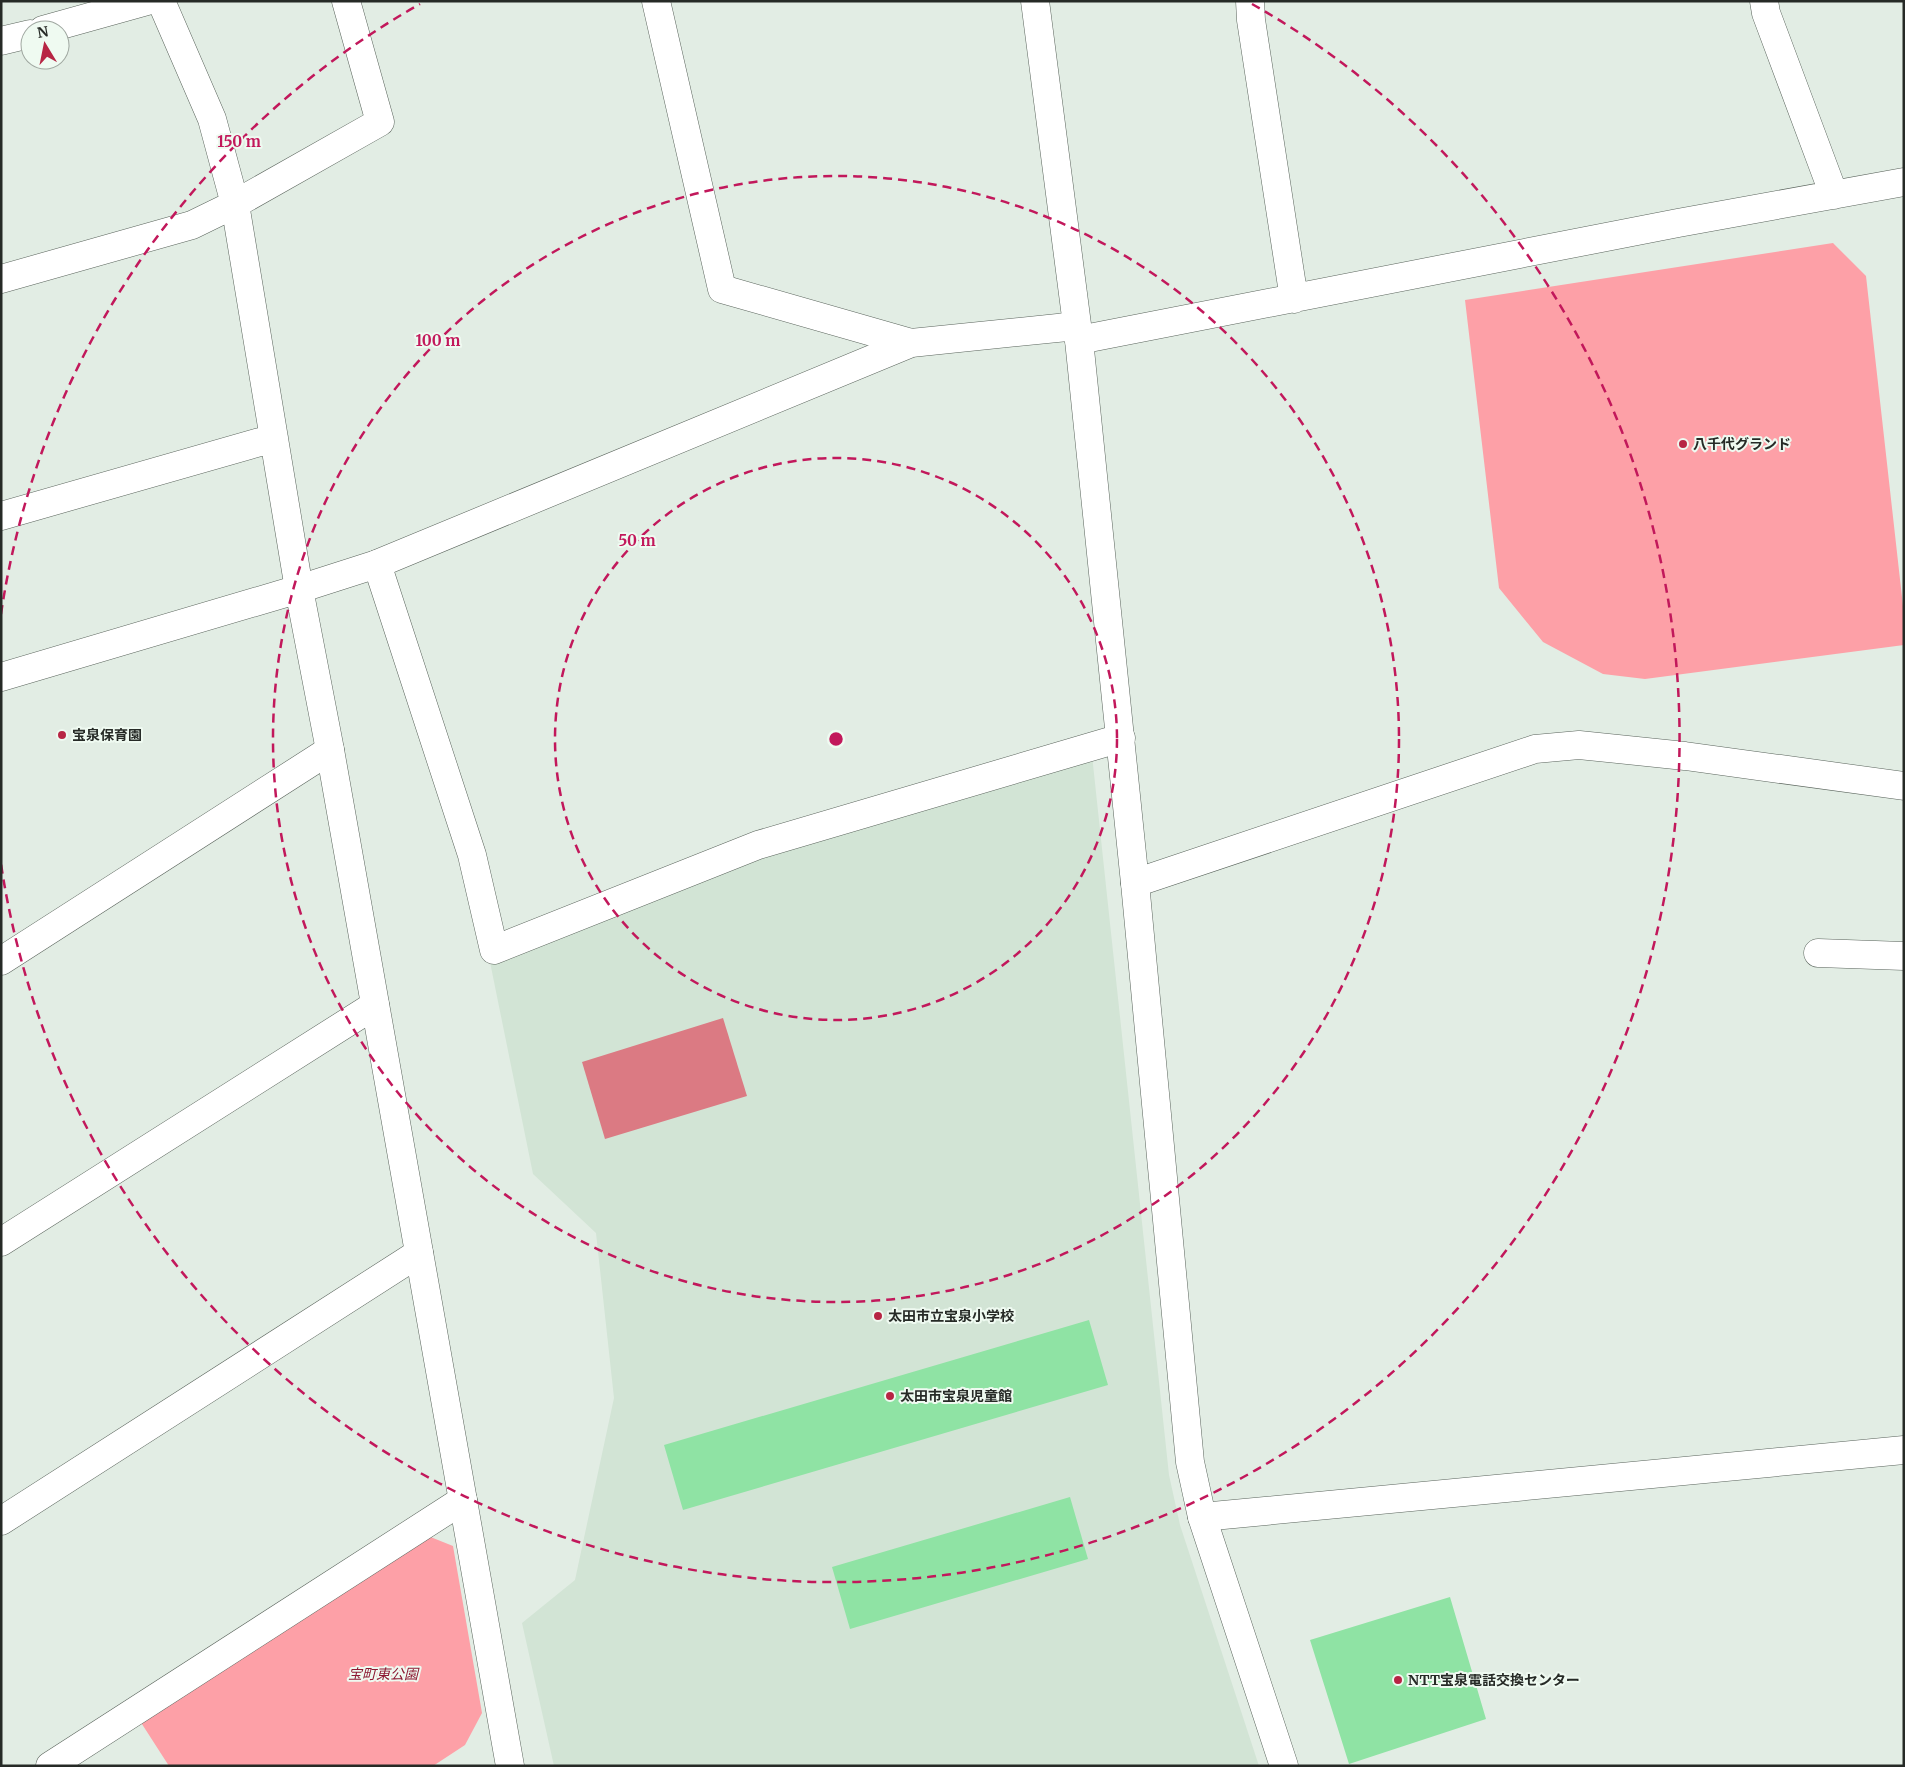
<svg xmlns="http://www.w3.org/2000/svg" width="1905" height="1767" viewBox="0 0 1905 1767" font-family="Merriweather,'Noto Sans JP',serif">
<rect width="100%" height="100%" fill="#e2ede4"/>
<path fill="#d2e4d5" d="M1092 755 1169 1475 1180 1525 1259 1766H554L522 1623 575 1580 614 1398 596 1233 533 1174 490 962 761 854Z"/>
<path fill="#fda0a7" d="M1833 243 1866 276 1904 615V645L1645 679 1603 674 1543 642 1499 588 1465 300Z
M428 1536 453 1546 482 1713 465 1745 433 1766H169L140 1721Z"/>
<path fill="#db7a83" d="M723 1018 747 1096 605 1139 582 1062Z"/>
<path fill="#8fe3a4" d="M1089 1320 1108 1385 683 1510 664 1445Z
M1070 1497 1088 1559 850 1629 832 1567Z
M1450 1597 1486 1719 1349 1764 1310 1640Z"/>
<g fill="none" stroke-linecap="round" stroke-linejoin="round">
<defs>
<path id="minor" d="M161 1 212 119 235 204 299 589
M656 1 722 289 911 343
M1250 1 1251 20 1294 299
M1764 1 1766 13 1834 195
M43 30 147 1
M1 41 30 34
M1 279 192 225 235 204 380 122 346 1
M1079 340 1678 223 1904 182
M1 516 274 438
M377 564 472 855 494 950 758 845 1121 738
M1135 883 1535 749 1579 745 1685 756 1904 786
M1818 953 1904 956
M1 961 330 750
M1 1242 375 1005
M1202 1517 1904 1450
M1 1521 419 1253
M50 1766 463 1500"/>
<path id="tertiary" d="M1035 1 1079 340 1135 883 1190 1462 1202 1517 1284 1766
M299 589 330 750 510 1766
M1 677 299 589 377 564 911 343 1077 326"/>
</defs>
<use href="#minor" stroke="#5a645c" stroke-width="29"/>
<use href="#tertiary" stroke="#5a645c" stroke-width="29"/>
<use href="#minor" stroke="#fff" stroke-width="28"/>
<use href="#tertiary" stroke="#fff" stroke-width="28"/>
</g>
<g fill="none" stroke="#c2185b" stroke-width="2.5" stroke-dasharray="9 6">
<circle cx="836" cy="739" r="281"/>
<circle cx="836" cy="739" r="563"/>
<path d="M1 614A844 844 0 0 1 420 4M1252 4A844 844 0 1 1 1 864"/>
</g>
<g fill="#b72544" stroke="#effaf1" stroke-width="2">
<circle cx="1683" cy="444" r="5"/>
<circle cx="62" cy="735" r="5"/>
<circle cx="878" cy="1316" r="5"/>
<circle cx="890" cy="1396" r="5"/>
<circle cx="1398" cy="1680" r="5"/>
</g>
<g text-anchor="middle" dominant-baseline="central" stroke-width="4" stroke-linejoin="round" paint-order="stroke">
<g font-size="14" font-weight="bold" fill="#262a26" stroke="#effaf1" text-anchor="start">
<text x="1693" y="444">八千代グランド</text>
<text x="72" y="735">宝泉保育園</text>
<text x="888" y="1316">太田市立宝泉小学校</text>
<text x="900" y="1396">太田市宝泉児童館</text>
<text x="1408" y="1680">NTT宝泉電話交換センター</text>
</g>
<g font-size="14" font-style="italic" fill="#8d1932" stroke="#effaf1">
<text x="383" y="1674">宝町東公園</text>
</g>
</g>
<circle cx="836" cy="739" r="8" fill="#c2185b" stroke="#effaf1" stroke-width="2.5"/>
<g font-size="15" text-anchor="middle" font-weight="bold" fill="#c2185b" stroke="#effaf1" stroke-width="4" stroke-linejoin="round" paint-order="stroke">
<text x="239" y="147">150 m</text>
<text x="438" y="346">100 m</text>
<text x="637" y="546">50 m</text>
</g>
<rect width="1905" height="1767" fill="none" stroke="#262a26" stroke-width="5"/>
<g transform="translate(45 45) rotate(350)"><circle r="24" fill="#effaf1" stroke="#9fa7a0"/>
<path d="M0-4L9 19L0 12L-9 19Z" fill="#b72544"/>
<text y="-8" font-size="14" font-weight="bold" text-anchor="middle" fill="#262a26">N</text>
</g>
</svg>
